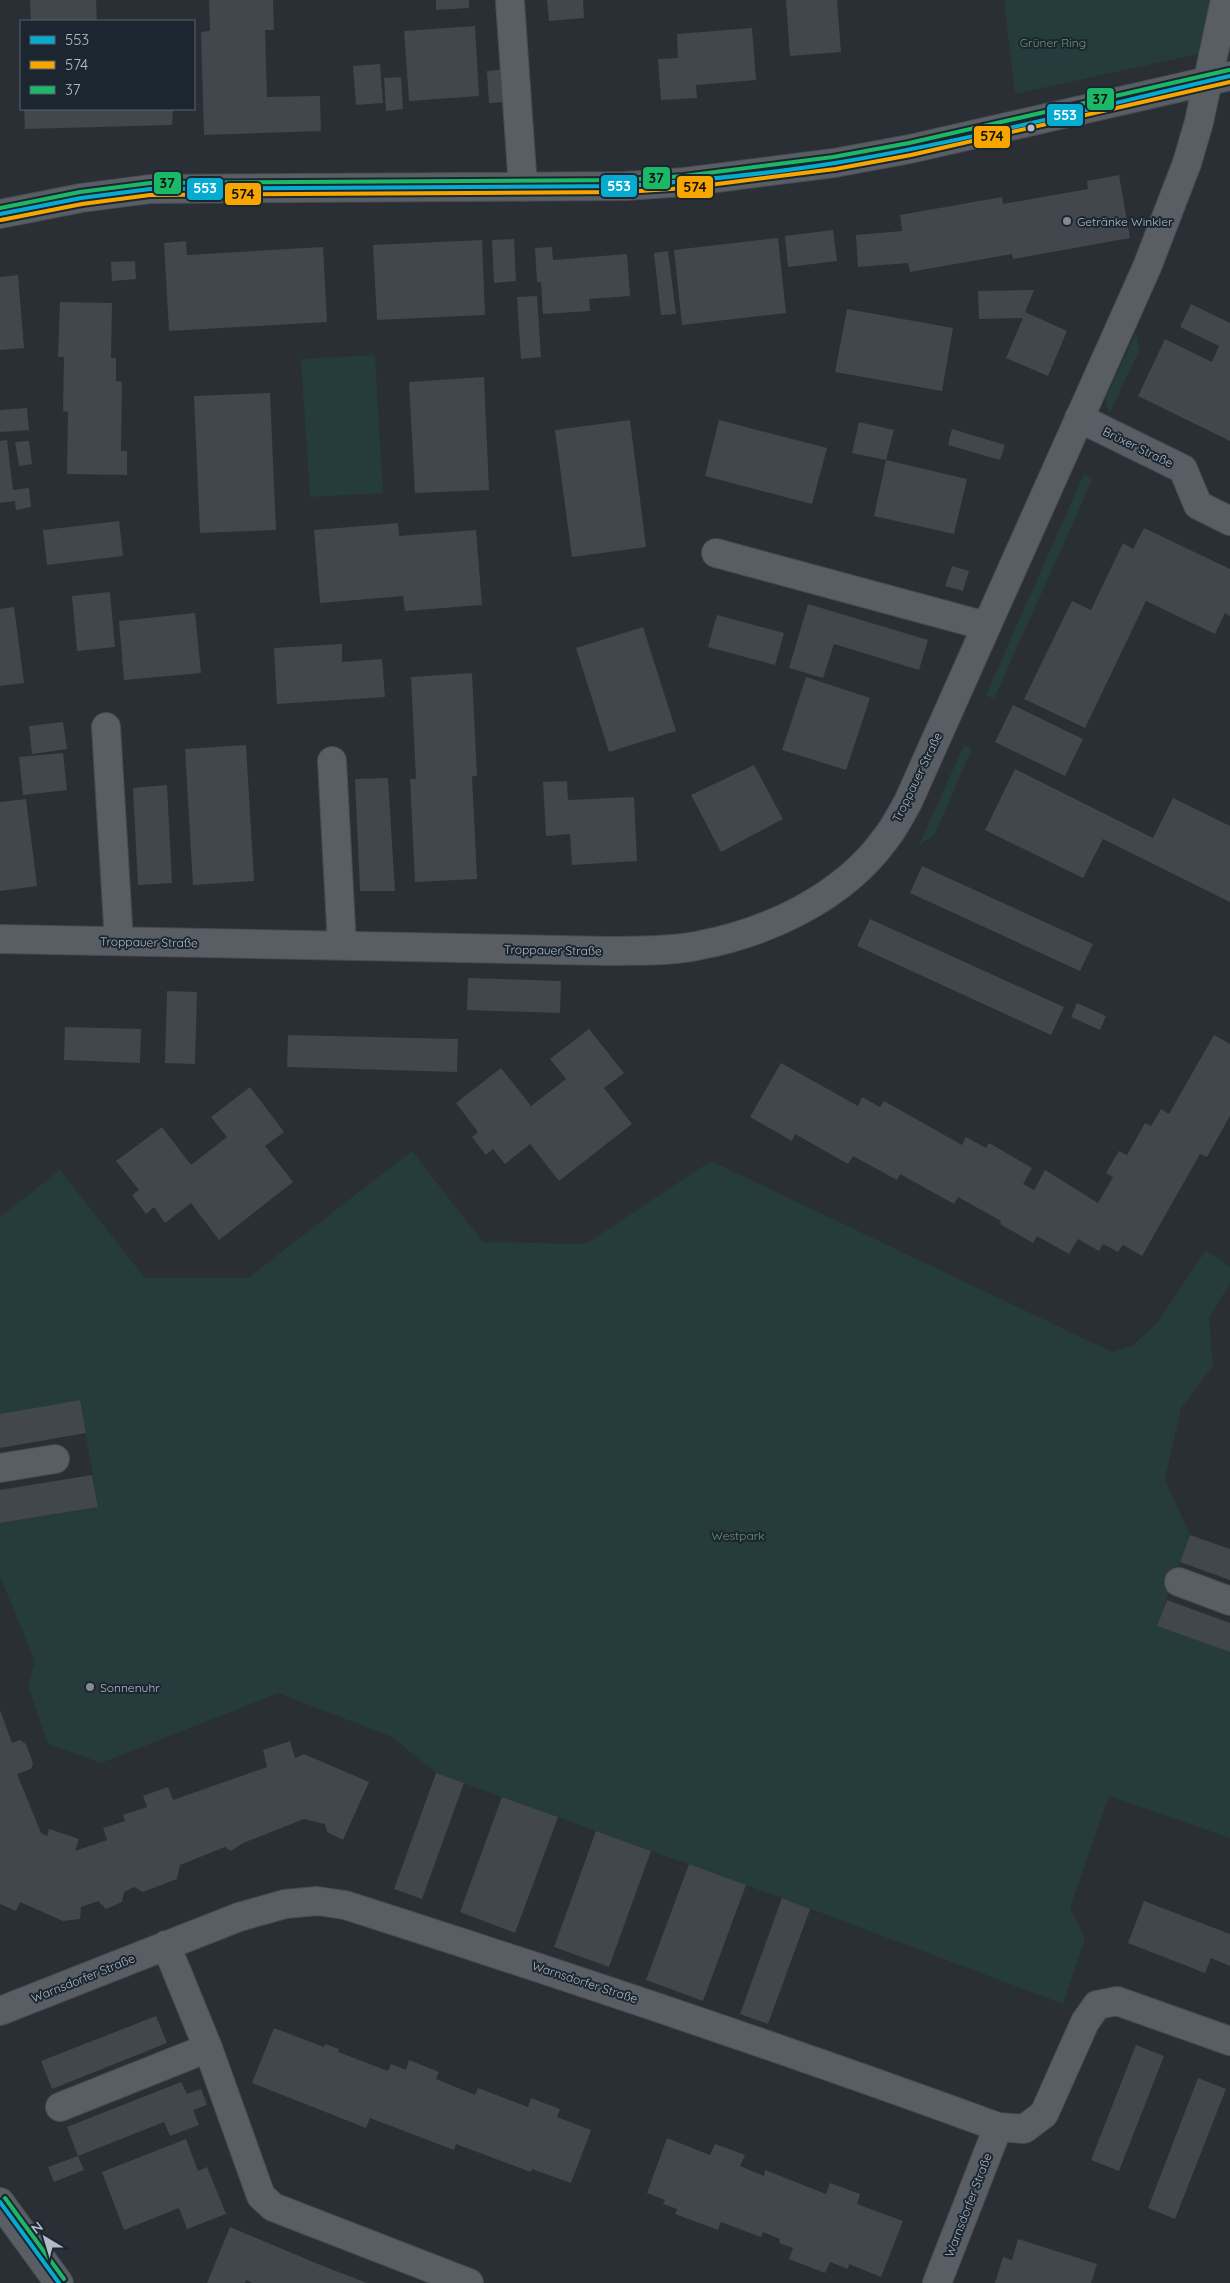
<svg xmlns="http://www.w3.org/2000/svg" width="1230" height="2283" viewBox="0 0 1230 2283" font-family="Quicksand,sans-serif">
<rect width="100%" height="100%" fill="#292f35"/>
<path fill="#263b3c" d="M1004 0H1230V47L1015 94Z
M1136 333 1140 349 1109 414 1105 399Z
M375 355 383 493 310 497 301 359Z
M1084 474 1093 478 994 699 986 695Z
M964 745 972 749 934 836 919 845Z
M412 1151 483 1242 586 1244 711 1161 1112 1352 1132 1346 1156 1324 1206 1250 1230 1267V1283L1209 1318 1213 1366 1181 1408 1165 1479 1190 1535 1157 1626 1230 1652V1838L1109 1796 1070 1907 1085 1939 1063 2004 782 1898 436 1773 392 1737 278 1693 101 1763 48 1744 28 1686 35 1661 0 1577V1523L98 1507 80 1400 0 1414V1217L60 1170 145 1278H248Z"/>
<path fill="#41474c" d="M30 0H96L97 21H31Z
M209 0H273L274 30H265L267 97 320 96 321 131 204 135 201 32 210 31Z
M436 0H469V8L436 10Z
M547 0H583L584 18 549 21Z
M786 0H837L841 52 790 56Z
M475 26 479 96 409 101 404 31Z
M752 28 756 80 696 85 697 98 661 100 658 59 678 58 677 34Z
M380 64 383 103 356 105 353 66Z
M505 69 507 102 489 103 487 71Z
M401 77 403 109 386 111 384 78Z
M24 109H173L172 125 25 129Z
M1119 175 1130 238 1013 259 1012 254 910 272 908 263 858 267 856 235 902 231 900 215 1002 197 1003 204 1088 189 1087 181Z
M833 230 837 261 788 267 785 236Z
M778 238 786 313 682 325 674 250Z
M514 239 516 281 494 283 492 240Z
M482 240 485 315 377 320 373 245Z
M186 241 187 255 323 247 327 322 169 331 164 243Z
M552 247 553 260 627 254 630 296 589 299 590 311 543 314 541 282H537L535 248Z
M668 251 676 314 661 315 654 253Z
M135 261 136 279 112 281 111 262Z
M18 275 24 348 0 350V277Z
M1034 290 1025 312 1067 331 1048 376 1006 358 1023 318 979 319 978 291Z
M537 296 541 357 521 359 517 297Z
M60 302 112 303 111 358H116V381L122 382 121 451H127V475L67 474 68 412 63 411 64 357H58Z
M1191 304 1230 323V441L1138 396 1165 339 1212 362 1219 346 1180 327Z
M847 309 953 328 942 391 835 372Z
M484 377 489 490 415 493 409 382Z
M270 393 276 530 200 533 194 396Z
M27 408 29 430 0 432V410Z
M630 420 646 547 572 557 555 430Z
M719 420 827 448 812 504 705 476Z
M859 422 894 430 886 460 852 453Z
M952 429 1005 445 1000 460 948 445Z
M7 440 13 490 29 488 31 507 16 510 15 501 0 503V441Z
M29 441 32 464 19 466 15 442Z
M886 460 967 479 954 534 874 516Z
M119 521 123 556 47 565 43 530Z
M398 523 399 536 476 530 482 605 405 611 403 596 320 603 314 530Z
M1144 528 1230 569V616L1225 613 1215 634 1146 601 1085 728 1024 699 1072 601 1091 610 1123 543 1133 549Z
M952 566 969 571 963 591 945 586Z
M110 592 115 647 77 651 72 596Z
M808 604 928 640 919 670 834 644 823 678 789 668Z
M14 607 24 683 0 686V609Z
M195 613 201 673 124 680 119 621Z
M717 615 784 633 775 665 708 647Z
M643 627 676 731 609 752 576 648Z
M342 644V662L382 659 385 697 277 704 274 648Z
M472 673 477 776H472L477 879 415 882 410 779H416L411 677Z
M806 677 870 698 846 770 782 750Z
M1013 705 1083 739 1065 776 995 742Z
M63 722 67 749 32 754 29 726Z
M246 745 254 881 193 885 185 749Z
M63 753 67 790 23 795 19 757Z
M754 765 783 819 721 852 691 795Z
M1015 769 1153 838 1173 798 1230 826V902L1103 839 1083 878 985 830Z
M388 778 395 891H360L355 779Z
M567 781 568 800 634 797 637 861 572 865 570 834 546 836 543 782Z
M167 785 172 883 138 885 133 788Z
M26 799 37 886 0 891V802Z
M922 866 1093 944 1080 971 910 893Z
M870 919 1064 1007 1051 1035 857 946Z
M468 978 561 981 560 1013 467 1010Z
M167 991 197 992 195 1064 165 1063Z
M1077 1003 1106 1016 1100 1030 1071 1017Z
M65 1027 141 1029 140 1063 64 1060Z
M589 1029 624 1073 604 1088 632 1124 559 1181 530 1144 505 1164 493 1149 486 1155 472 1137 478 1132 456 1103 501 1068 531 1106 566 1079 550 1059Z
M288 1035 458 1039 457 1072 287 1067Z
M1214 1035 1230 1044V1116L1207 1157 1200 1154 1142 1256 1123 1245 1118 1252 1103 1244 1099 1251 1078 1239 1069 1254 1037 1236 1033 1243 1000 1224 1001 1221 958 1197 954 1204 900 1174 897 1180 853 1156 848 1164 795 1134 792 1141 750 1117 781 1063 858 1106 862 1097 880 1107 884 1101 962 1145 966 1137 986 1148 989 1143 1032 1168 1023 1184 1034 1190 1045 1170 1098 1203 1113 1177 1106 1173 1119 1151 1127 1155 1145 1123 1151 1126 1161 1109 1169 1114Z
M250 1087 284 1132 265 1146 293 1182 219 1240 191 1203 165 1223 154 1207 146 1214 132 1195 139 1190 116 1161 162 1127 191 1165 227 1137 211 1117Z
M80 1400 86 1433 0 1448V1414Z
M92 1475 98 1507 0 1523V1490Z
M1190 1535 1230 1549V1580L1180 1562Z
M1167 1600 1230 1623V1652L1157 1626Z
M0 1710 12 1743 20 1740 26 1744 33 1763 31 1769 17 1774 41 1833 47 1836 49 1829 79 1839 75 1851 107 1840 103 1828 125 1821 123 1815 147 1807 143 1796 168 1787 173 1800 267 1767 263 1750 290 1741 295 1758 304 1754 369 1782 343 1840 327 1832 325 1824 304 1819 243 1843 231 1851 225 1847 180 1865 177 1879 143 1892 134 1887 124 1892 122 1902 106 1909 98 1901 81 1907 80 1919 63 1921 20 1902 16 1911 0 1904Z
M436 1773 464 1783 422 1899 394 1889Z
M502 1797 558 1817 515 1933 460 1912Z
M596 1831 651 1851 609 1967 554 1947Z
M689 1864 746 1885 703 2001 646 1980Z
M782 1898 810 1909 768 2024 740 2014Z
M1144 1901 1230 1934V1966L1211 1958 1205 1973 1128 1943Z
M156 2016 167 2043 52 2089 41 2061Z
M274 2028 324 2047 325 2044 339 2049 338 2052 388 2071 391 2064 406 2070 409 2060 439 2072 436 2079 475 2095 478 2088 528 2107 531 2098 560 2109 557 2117 591 2130 571 2183 532 2169 531 2172 456 2144 454 2150 370 2118 366 2128 252 2083Z
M1136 2045 1164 2056 1119 2171 1091 2160Z
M1198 2078 1226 2089 1175 2219 1148 2208Z
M181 2082 187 2094 201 2089 207 2105 193 2110 199 2125 170 2136 164 2122 78 2156 67 2127Z
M667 2138 710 2155 715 2144 745 2155 740 2166 764 2176 765 2170 826 2194 830 2183 860 2194 857 2204 903 2221 881 2277 849 2264 848 2269 830 2262 825 2273 789 2259 793 2248 779 2243 780 2239 763 2232 761 2237 721 2222 718 2230 675 2214 677 2209 663 2204 665 2200 647 2193Z
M186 2139 198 2171 207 2167 226 2214 187 2229 179 2208 124 2230 102 2172Z
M78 2156 84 2170 54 2182 48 2167Z
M230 2227 318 2264 367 2283H252L246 2280 245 2283H207Z
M1018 2239 1097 2264 1091 2283H995L1003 2257 1012 2260Z"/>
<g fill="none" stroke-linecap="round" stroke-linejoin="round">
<defs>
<path id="minor" d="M510 2 523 187
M0 214 81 198 150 189 625 186 685 182 834 163 910 149 1230 76
M1079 418 1183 469 1198 505 1230 521
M716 553 986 626
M106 727 119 941
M332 761 342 945
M0 939 608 951C637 950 667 952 696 946 767 933 843 898 886 838 895 827 901 814 908 802L1147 267 1187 163 1199 122 1225 0
M0 1468 55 1459
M1179 1582 1230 1601
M166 1945 208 2048 261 2196 273 2207 469 2283
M0 2011 239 1917 285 1904 317 1901 345 1905C564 1975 782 2048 998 2127L1024 2129 1044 2114 1085 2022 1097 2005 1117 2001 1230 2041
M60 2107 208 2048
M0 2202 59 2283
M937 2283 998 2127"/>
</defs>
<use href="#minor" stroke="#474b50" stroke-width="30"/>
<use href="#minor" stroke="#585e63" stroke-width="28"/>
<defs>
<path id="bus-1" d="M0 214 81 198 150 189 625 186C695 181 766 174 835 163 968 141 1099 106 1230 76
M0 2202 59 2283"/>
<path id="bus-2" d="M1 220 82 204 150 195 625 192 686 188 835 169 911 155 1230 82"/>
<path id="bus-3" d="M0 208 80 192 150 183 625 180 684 176 833 157 909 143 1229 70
M5 2198 64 2279"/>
</defs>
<use href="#bus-1" stroke="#1c2630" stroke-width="8"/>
<use href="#bus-2" stroke="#1c2630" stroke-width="8"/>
<use href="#bus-3" stroke="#1c2630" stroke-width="8"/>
<use href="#bus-1" stroke="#06acd0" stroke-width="4"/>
<use href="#bus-2" stroke="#f7a600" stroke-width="4"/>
<use href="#bus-3" stroke="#1ab867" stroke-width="4"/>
</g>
<circle fill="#b2bcc7" stroke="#1c2630" stroke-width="2" cx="1031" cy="128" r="4.5"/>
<g fill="#828b94" stroke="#1c2630" stroke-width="2">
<circle cx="1067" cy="221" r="5"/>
<circle cx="90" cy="1687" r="5"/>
</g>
<g text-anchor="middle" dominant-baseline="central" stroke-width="4" stroke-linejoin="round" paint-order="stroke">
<g font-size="12" fill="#6a9770" stroke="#1c2630">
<text x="1053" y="42">Grüner Ring</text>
<text x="738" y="1535">Westpark</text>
</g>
<g font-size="12" fill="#b2bcc7" stroke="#1c2630" text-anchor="start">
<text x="1077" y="221">Getränke Winkler</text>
<text x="100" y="1687">Sonnenuhr</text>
</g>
<g font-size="12" fill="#b2bcc7" stroke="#1c2630">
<text transform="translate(1138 447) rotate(26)">Brüxer Straße</text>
<text transform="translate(917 777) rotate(-64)">Troppauer Straße</text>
<text transform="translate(149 942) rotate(1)">Troppauer Straße</text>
<text transform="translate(553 950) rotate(1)">Troppauer Straße</text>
<text transform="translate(83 1978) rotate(-22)">Warnsdorfer Straße</text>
<text transform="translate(585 1982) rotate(18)">Warnsdorfer Straße</text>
<text transform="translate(968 2205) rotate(-69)">Warnsdorfer Straße</text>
</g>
</g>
<g stroke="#1c2630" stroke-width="2">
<rect x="1086" y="87" width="29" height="24" rx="5" fill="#1ab867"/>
<rect x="1046" y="103" width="38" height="24" rx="5" fill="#06acd0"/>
<rect x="973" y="125" width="38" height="24" rx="5" fill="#f7a600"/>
<rect x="642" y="166" width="29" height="24" rx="5" fill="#1ab867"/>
<rect x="153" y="171" width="29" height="24" rx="5" fill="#1ab867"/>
<rect x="600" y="174" width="38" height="24" rx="5" fill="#06acd0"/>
<rect x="676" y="175" width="38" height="24" rx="5" fill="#f7a600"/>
<rect x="186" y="177" width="38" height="24" rx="5" fill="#06acd0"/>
<rect x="224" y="182" width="38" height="24" rx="5" fill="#f7a600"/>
</g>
<g font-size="14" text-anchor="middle" font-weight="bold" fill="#fff">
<text x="1065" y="120">553</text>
<text x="619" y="191">553</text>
<text x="205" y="193">553</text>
</g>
<g font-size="14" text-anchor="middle" font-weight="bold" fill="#111">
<text x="1100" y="104">37</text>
<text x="992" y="141">574</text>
<text x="656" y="183">37</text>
<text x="167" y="188">37</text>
<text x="695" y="192">574</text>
<text x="243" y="199">574</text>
</g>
<rect x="20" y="20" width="175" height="90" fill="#1c2630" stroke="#58626c"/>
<rect x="30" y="36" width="25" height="8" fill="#06acd0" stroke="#58626c"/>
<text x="65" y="45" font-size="15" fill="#b2bcc7">553</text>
<rect x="30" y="61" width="25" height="8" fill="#f7a600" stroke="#58626c"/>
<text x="65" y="70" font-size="15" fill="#b2bcc7">574</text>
<rect x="30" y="86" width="25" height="8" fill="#1ab867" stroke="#58626c"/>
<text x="65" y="95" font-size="15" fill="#b2bcc7">37</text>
<g transform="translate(45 2238) rotate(322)" stroke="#1c2630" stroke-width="4" paint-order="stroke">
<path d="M0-4L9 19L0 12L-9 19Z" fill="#b2bcc7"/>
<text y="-8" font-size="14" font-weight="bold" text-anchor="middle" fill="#b2bcc7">N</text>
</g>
</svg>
